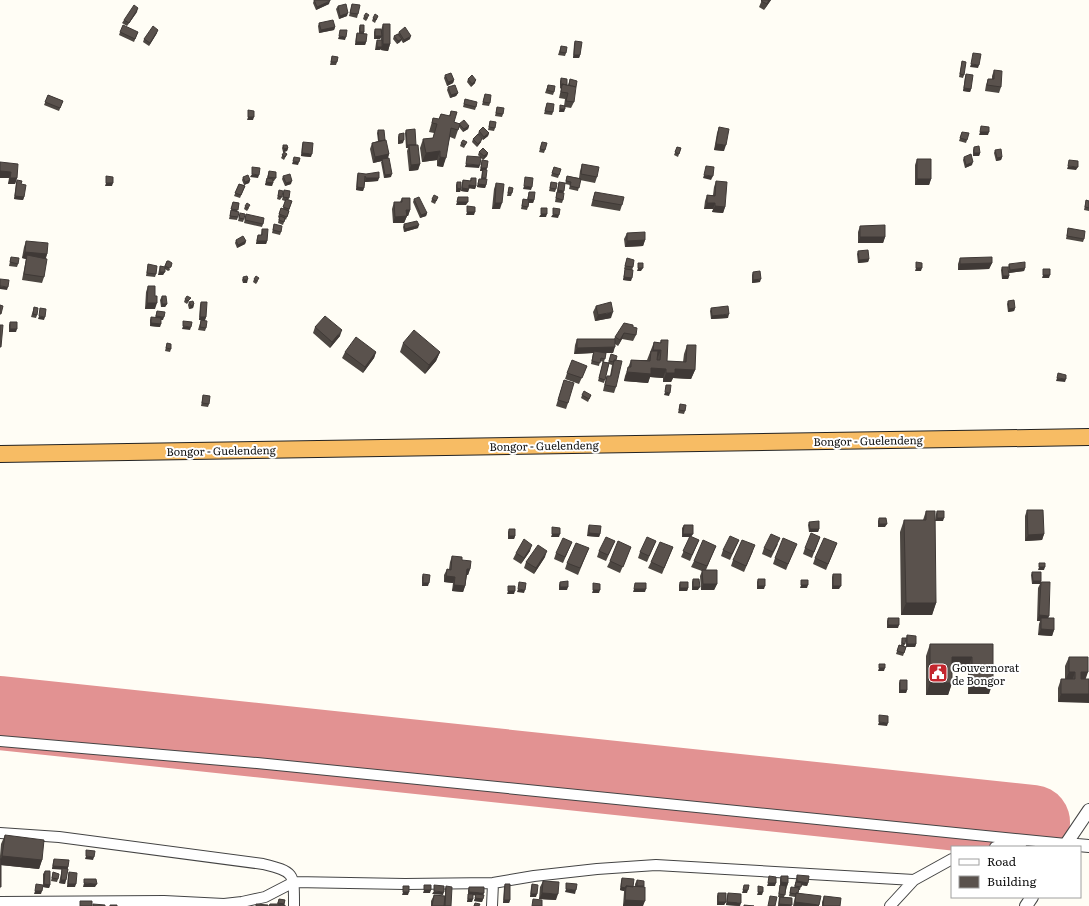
<svg xmlns="http://www.w3.org/2000/svg" width="1089" height="906" viewBox="0 0 1089 906" font-family="Literata,serif">
<rect width="100%" height="100%" fill="#fffdf5"/>
<g fill="none" stroke-linecap="round" stroke-linejoin="round">
<path stroke="#e29292" stroke-width="74" d="M0 713 1033 822"/>
<defs>
<path id="minor" d="M0 741 257 763 1066 844
M0 833 59 837 263 864C295 872 294 873 294 906
M995 847 1003 845H1021
M0 902 164 901 224 904 242 902 265 897 294 882 405 884 493 883 534 876 597 869 656 865 914 880
M492 906 493 883
M890 906 914 880 952 859"/>
<path id="tertiary" d="M1066 844 1089 846
M1064 847 1089 810
M1026 906 1032 897"/>
<path id="trunk" d="M0 454 1089 437"/>
</defs>
<use href="#minor" stroke="#444" stroke-width="12"/>
<use href="#tertiary" stroke="#444" stroke-width="14"/>
<use href="#trunk" stroke="#222" stroke-width="18"/>
<use href="#minor" stroke="#fff" stroke-width="10"/>
<use href="#tertiary" stroke="#fff" stroke-width="12"/>
<use href="#trunk" stroke="#f7bc64" stroke-width="16"/>
</g>
<path fill="#4d4742" d="M314 0 329 4 316 10 313 3Z
M762 0H771L764 10 759 7Z
M352 4 358 14 357 18 349 16Z
M338 6 347 16 339 19 336 9Z
M137 12 127 26 122 23 124 20Z
M364 16 368 18 366 21 363 19Z
M378 16 375 23 372 21 373 18Z
M319 23 335 27 334 30 319 33 318 26Z
M383 24 390 44 388 51 381 50V49L380 50H375L376 43 377 40H381V37L380 39H374V32L375 29 381 30Z
M360 25 364 32V34L366 42 365 45H355L356 36 357 33 359 34V28Z
M120 32H138L134 42 119 35Z
M399 32 410 39 403 43 401 40 400 42 397 44 393 39 394 36 398 34Z
M157 33 149 46 143 42 144 39Z
M575 41 580 55 579 58H573L574 44Z
M561 46 566 53 565 56 558 55Z
M332 56 337 62 336 65H330Z
M962 61 964 75 963 78 959 77Z
M994 70 1001 87 999 93 985 91 986 85 988 79H992V76Z
M966 74 971 89 970 92 963 91 965 77Z
M445 75 454 80 453 83 447 86 444 78Z
M561 78 567 85H568L570 79 574 102 571 108 565 107 564 112H559L560 105 564 106 565 99 559 98 561 89 560 88V81Z
M468 79 475 83 471 87 467 82Z
M548 85 554 92 553 95 545 93Z
M448 87 458 93 456 96 450 98 447 90Z
M485 94 490 103 489 106 482 105Z
M48 95 63 101 59 111 44 105Z
M465 99 476 107 475 110 463 107Z
M547 103 553 112 552 115 544 114Z
M497 107 503 114 502 117 495 116Z
M451 111 454 122 459 124 469 126 468 129 463 132 459 127 455 139 450 137 443 167 437 166V160L422 162 420 148 423 139 433 138 434 133 429 132 433 118 439 119 441 114 449 116Z
M490 121 495 128 494 131 488 130Z
M719 127 724 151 714 150 717 133Z
M378 130 385 140 389 154 388 158 391 177 384 178 381 162 382 161 373 163 370 149 372 143 378 141 377 133Z
M406 130 416 145 420 164 418 170 409 171 407 151 408 148H406L405 133Z
M479 131 489 133 488 136 483 140 478 134Z
M962 132 967 140 966 143 959 141Z
M399 134 403 143 398 144V137Z
M473 139 481 142 477 147 472 142Z
M303 142 311 157 301 156 302 145Z
M467 142 464 148 460 146 461 143Z
M542 142 545 150 544 153 539 152Z
M283 145 288 148 287 151 284 152 287 154 284 160 281 158 284 152H283L282 148Z
M677 147 681 148 678 157 674 155Z
M974 147 980 153 979 156H973V150Z
M995 150 1002 157 1001 160 996 161 994 153Z
M479 152 488 153 487 156 483 160 478 155Z
M964 157 972 165 965 168 963 160Z
M917 159 931 179 929 185H915V165Z
M482 160 486 170V185L485 188 477 187 478 182 479 179H481L482 171H480Z
M0 162 17 178 15 184H8L9 178H0Z
M582 164 597 177 595 183 580 180 578 191 569 189 570 185 565 184 567 176 579 178 580 171Z
M554 167 559 175 558 178 551 176Z
M269 171 276 178 274 181H273L272 186 265 185Z
M358 173 378 181 365 182 363 191 356 190 357 176Z
M283 176 291 184 285 186 282 179Z
M243 177 250 180 249 183 244 185 245 186 240 198 234 196 239 184 244 185 242 180Z
M471 178 476 186 475 189 469 188 468 192 461 191 462 183 463 180 470 181Z
M17 180 24 197 23 200 14 199 16 183Z
M716 181 725 207 723 213 712 212 713 209H704L705 201 707 195H713L714 187Z
M457 182 461 189 460 192H456V185Z
M551 182 556 189 555 192 549 191Z
M559 182 563 193V200L562 203 555 202 558 185Z
M496 183 500 209H492L494 189Z
M509 187 512 193 511 196H507Z
M279 190 282 197 280 200 277 199Z
M284 190 289 198 288 200 292 201 286 220 285 219 283 225 278 223 279 218 278 217 281 208 283 209 285 201 282 200Z
M529 192 534 200 533 203H529L527 210 521 209 523 199 527 200Z
M595 192 622 205 620 211 591 206 593 198Z
M438 197 435 204 431 202 432 199Z
M402 198 410 210 408 216H407L404 223H393L392 209 394 202H400Z
M414 199 427 213 426 216 420 218 413 202Z
M1086 200 1089 201V211L1084 210Z
M233 202 239 203 237 211 238 217 237 220 229 219Z
M245 206 249 208 247 211 244 209Z
M240 213 244 219 243 222 238 221Z
M246 214 263 224 262 227 244 223Z
M274 224 281 232 280 235 272 233Z
M404 224 418 228 404 232 403 227Z
M860 226 885 237 883 243H858V232Z
M1068 228 1084 239 1083 242 1066 239Z
M262 229 267 241 266 244H256L257 238 258 235H261Z
M627 233 645 240 643 246 625 247 624 239Z
M236 240 246 241 245 244 237 248 235 243Z
M26 241 47 254 46 258 44 277 42 283 22 280 26 259 22 258 24 247Z
M858 251 869 259 868 262 858 263 857 254Z
M11 257 18 264 17 267 9 266Z
M627 258 633 267 632 270 631 281 623 280 625 269H624Z
M960 258 992 263 989 269 958 270V264Z
M167 261 170 270 168 271 165 269 163 275H158L159 270 160 266 164 267Z
M148 264 156 274 155 277 146 276Z
M1009 264 1025 268 1024 271 1009 273 1008 267Z
M1002 267 1009 276 1008 279H1002L1001 270Z
M753 272 760 282 752 283V275Z
M243 277 247 283H243L242 280Z
M254 279 258 281 256 284 253 282Z
M148 286 155 309H145L146 292Z
M162 296 167 304 165 307H161L160 300Z
M185 299 189 301 187 304 184 302Z
M1008 301 1015 308 1014 311 1008 312 1007 304Z
M189 302 194 304 193 308 189 309 188 305Z
M201 302 206 317 205 320 206 328 205 331 198 330 201 320H199L200 305Z
M596 306 611 318 595 321 593 312Z
M34 307 37 315 36 318 31 317Z
M711 308 728 318 711 319 710 311Z
M157 311 163 320H161L160 327 150 326V320L151 317 155 318Z
M10 322 16 332H9V325Z
M315 327 340 336 330 348 313 333Z
M633 327 636 335 633 341 622 339 618 346 615 344 613 353H606L604 362 608 363 611 354 616 360V387L614 393 603 391 605 382 607 376H610L612 365 609 364 604 383 598 381 603 362 600 361 599 366 591 364 593 353 574 354 575 345 577 339H614L615 337Z
M661 340 667 361 683 362 684 354 687 345 695 370 691 379 673 378 671 382H663V378L650 377 648 383 624 381 625 376 631 360H647L654 342 660 343Z
M167 343 171 349 170 352 165 351Z
M403 343 440 352 436 361 425 374 400 352Z
M345 352H376L374 358 363 373 342 358Z
M587 366 579 384 565 379 567 373Z
M564 380 568 403 566 409 556 406Z
M203 395 209 404 208 407 201 406Z
M582 395H591L588 402 581 398Z
M680 404 685 411 684 414 678 413Z
M1027 510 1044 534 1042 540 1025 541V516Z
M926 511 936 603 932 615H901L900 532 904 520H923Z
M937 511 943 521H935L936 514Z
M879 518 885 527H878V521Z
M809 522 819 529 818 532H809L808 525Z
M589 525 600 534 599 537 587 536 588 528Z
M684 525 691 537 699 540 690 561 681 557 690 537H682V528Z
M509 529 515 536 514 539H508V532Z
M820 537 812 558 803 554 805 548Z
M739 540 730 560 721 556 723 550Z
M615 541 606 561 597 557 599 551Z
M656 541 647 562 638 558 640 552Z
M572 542 563 563 554 559 556 553Z
M837 543 826 570 813 564 815 558Z
M778 544 771 558 762 554 764 548Z
M716 546 706 570 717 584 714 590H701L700 576 702 571 691 567 694 561Z
M631 547 620 573 607 567 610 561Z
M673 547 662 574 648 568 651 562Z
M589 548 578 575 565 569 567 563Z
M794 550 786 570 773 564 775 558Z
M530 551 521 564 513 559 516 553Z
M753 551 744 572 731 566 733 560Z
M452 556 462 560 470 569 468 575H467L465 586 463 592 452 591 453 583 444 582V575L447 569H449L450 562Z
M545 557 534 574 524 568 526 562Z
M1032 572 1041 582 1048 618 1054 630 1052 636 1038 635 1039 624 1040 621H1037L1038 588 1040 584H1032L1031 575Z
M423 574 428 586H422V577Z
M833 574 839 589H832V577Z
M693 579 698 590H692V582Z
M758 579 764 589H757V582Z
M560 582 567 590H559V585Z
M680 582 688 588 687 591H679V585Z
M888 618 898 628H887V621Z
M907 635 916 644 915 647H906V638Z
M902 638 905 644 904 646 906 647 903 656 896 654 899 645H901Z
M930 644H993L989 694H968V668L952 669V683L948 695H926V656Z
M1069 657 1088 672 1058 702V688L1061 679H1065V666Z
M900 680 907 690 906 693H899V683Z
M5 835 42 860 39 869 1 865 0 890V856L1 844Z
M54 859 68 867 65 884 59 883 62 869H52L53 862Z
M45 871 50 885 49 888 43 887V874Z
M53 872 58 879 57 882 51 881Z
M69 872 75 887H67L68 875Z
M797 875 808 883 807 886 801 885 800 890H799L798 893 819 906H793L795 897 789 896 791 887 794 888Z
M781 876 788 883 784 897 792 898 791 906H778L779 897H778L780 885V879Z
M622 878 633 887H635V884L637 880 644 886 643 906H623L624 892V891L620 890 621 881Z
M543 881 556 900 539 899 540 887Z
M505 884 510 900 509 903H503L504 887Z
M532 884 536 897H530L531 887Z
M446 886 451 906H453H431V901L434 895 445 896V889Z
M469 887 483 895V899L482 902 474 901 476 895H473L472 902H467L468 895V890Z
M718 893 726 902 724 905H717V896Z
M728 893 740 906 726 905 727 896Z
M824 896 840 906H822V902Z
M279 899 285 900 284 905 285 906H269L270 904H277Z"/>
<path fill="#3f3936" d="M769 0H771L764 10Z
M330 1 329 4 316 10 317 7Z
M138 8 137 12 127 26 129 23Z
M348 13 347 16 339 19 340 16Z
M335 27 334 30 319 33 321 30Z
M158 30 157 33 149 46 150 43Z
M339 36 346 37 345 40 338 39Z
M375 36H382L380 39H374Z
M411 36 410 39 403 43 404 40Z
M402 39 400 42 397 44 398 41Z
M356 42H366L365 45H355Z
M383 44H390L388 51 381 50Z
M377 47H382L380 50H375Z
M574 55H580L579 58H573Z
M971 64 979 65 978 68 970 67Z
M454 80 453 83 447 86 448 82Z
M476 80 475 83 471 87 472 84Z
M964 88 971 89 970 92 963 91Z
M458 93 456 96 450 98 451 95Z
M560 109H565L564 112H559Z
M248 117H254L253 120H247Z
M469 126 468 129 463 132 464 129Z
M980 132H989L988 135H979Z
M489 133 488 136 483 140 484 137Z
M482 139 481 142 477 147 478 144Z
M404 140 403 143 398 144 399 141Z
M716 144 726 145 724 151 714 150Z
M407 145H409L408 148H406Z
M288 148 287 151 283 152 284 149Z
M440 151 437 160 422 162 426 153Z
M302 153 312 154 311 157 301 156Z
M488 153 487 156 483 160 484 156Z
M974 153H980L979 156H973Z
M389 154 387 160 382 159V161L373 163 375 157Z
M440 157 446 158 443 167 437 166Z
M1002 157 1001 160 996 161 997 158Z
M293 161 299 162 298 165 292 164Z
M973 162 972 165 965 168 966 165Z
M420 164 418 170 409 171 411 165Z
M466 164 480 165 479 168 465 167Z
M1068 166 1078 167 1076 170 1067 169Z
M481 168H487L486 171 483 169 482 171H480Z
M0 171 11 172 9 178H0Z
M252 174 259 175 258 178 250 177Z
M392 174 391 177 384 178 385 175Z
M704 175 713 176 711 180 703 178Z
M10 178H17L15 184H8Z
M366 178H379L378 181 365 182Z
M917 179H931L929 185H915Z
M250 180 249 183 244 185 245 182Z
M292 181 291 184 285 186 286 183Z
M266 182 273 183 272 186 265 185Z
M106 183H113L112 186H105Z
M478 184 486 185 485 188 477 187Z
M469 185 476 186 475 189 468 188Z
M524 186 532 187 531 190 523 189Z
M357 187 364 188 363 191 356 190Z
M457 188 461 189 460 192H456Z
M462 188 469 189 468 192 461 191Z
M558 190 564 191 563 194 557 193Z
M15 196 24 197 23 200 14 199Z
M528 199 534 200 533 203 527 202Z
M457 202H468L466 205H456Z
M495 203H502L500 209H492Z
M707 203H715L713 209H704Z
M715 206 725 207 723 213 712 212Z
M406 210H410L408 216H404Z
M467 212H475L474 215H466Z
M427 213 426 216 420 218 421 215Z
M541 214H547L546 217H539Z
M553 214 559 215 558 218 551 217Z
M407 216 404 223H393L395 217Z
M419 225 418 228 404 232 405 229Z
M860 237H885L883 243H858Z
M645 240 643 246 625 247 627 241Z
M246 241 245 244 237 248 238 245Z
M257 241H267L266 244H256Z
M25 252 47 254 45 260 27 255 26 259 22 258Z
M869 259 868 262 858 263 859 260Z
M992 263 989 269 958 270 960 264Z
M638 268H643L641 271H637Z
M916 268H922L921 271H915Z
M1025 268 1024 271 1009 273 1010 270Z
M160 272H165L163 275H158Z
M1043 275H1050L1049 278H1042Z
M1003 276H1009L1008 279H1002Z
M624 277 632 278 631 281 623 280Z
M248 279 247 283H243L244 280Z
M761 279 760 282 752 283 753 280Z
M0 286 8 287 7 290 0 289Z
M147 303H157L155 309H145Z
M162 304H167L165 307H161Z
M194 304 193 308 189 309 191 306Z
M1015 308 1014 311 1008 312 1009 309Z
M613 312 611 318 595 321 598 315Z
M729 314 728 318 711 319 712 316Z
M39 316 45 317 44 320 38 319Z
M156 316 164 317 163 320 155 319Z
M200 317H206L205 320H199Z
M151 323 161 324 160 327 150 326Z
M183 326 191 327 190 330 182 329Z
M10 329H17L16 332H9Z
M342 330 340 336 330 348 332 342Z
M624 333 622 339 618 346 620 340Z
M615 347 613 353H594V351L593 353 574 354 577 348Z
M653 350H661L657 359H650Z
M376 352 374 358 363 373 365 367Z
M440 352 436 361 425 374 429 365Z
M651 368 666 369 663 378 650 377 648 383 624 381 627 372Z
M675 369 695 370 691 379 673 378 671 382H663L666 373Z
M1057 378 1066 379 1065 382 1056 381Z
M665 392 670 393 669 396 664 395Z
M937 518H944L943 521H935Z
M879 524H887L885 527H878Z
M810 529H819L818 532H809Z
M589 533 600 534 599 537 587 536Z
M552 534H560L559 537H551Z
M683 534H693L691 537H682Z
M1044 534 1042 540 1025 541 1028 535Z
M509 536H515L514 539H508Z
M532 545 530 551 521 564 524 558Z
M547 551 545 557 534 574 536 568Z
M1039 567H1045L1044 570H1038Z
M467 569H470L468 575H465Z
M446 576 455 577 453 583 444 582Z
M1033 581H1041L1040 584H1032Z
M423 583H429L428 586H422Z
M703 584H717L714 590H701Z
M454 585 465 586 463 592 452 591Z
M801 585H808L807 588H800Z
M758 586H765L764 589H757Z
M833 586H841L839 589H832Z
M560 587H568L567 590H559Z
M693 587H700L698 590H692Z
M680 588H688L687 591H679Z
M518 589 525 590 524 593 517 592Z
M634 589H646L645 592H633Z
M593 590H600L599 593H592Z
M508 591H515L514 594H507Z
M906 603H936L932 615H901Z
M1039 615 1049 616 1047 622 1041 618 1040 621H1037Z
M888 625H899L898 628H887Z
M1041 629 1054 630 1052 636 1038 635Z
M907 644H916L915 647H906Z
M952 657H972L968 668 948 669Z
M879 668H885L884 671H878Z
M1069 672H1075L1072 681H1065Z
M1081 672H1088L1085 681H1078Z
M972 682H993L989 694H968Z
M930 683H952L948 695H926Z
M900 690H907L906 693H899Z
M1061 694H1089V703L1058 702Z
M879 722 888 723 887 726 878 725Z
M2 856 42 860 39 869 0 865V862Z
M86 856 94 857 93 860 85 859Z
M53 866 68 867 67 870 52 869Z
M61 880H66L65 884 59 883Z
M797 881 808 883 807 886 796 884Z
M781 882 788 883 787 886 780 885Z
M84 883 97 884 95 887H83Z
M768 883H776L775 886H767Z
M44 884 50 885 49 888 43 887Z
M68 884H76L75 887H67Z
M621 887 625 888 624 891 620 890Z
M566 889 576 890 575 894 565 892Z
M424 890H431L430 893H423Z
M743 890H748L747 893H742Z
M35 891H42L41 894H34Z
M434 891 444 892 443 895 432 894Z
M403 892H409L408 895H402Z
M469 892 484 893 483 896 468 895Z
M758 892H763L762 895H757Z
M542 893 558 894 556 900 539 899Z
M531 894H537L536 897H530Z
M475 898 483 899 482 902 474 901Z
M468 899H473L472 902H467Z
M504 900H510L509 903H503Z
M625 900 645 901 643 906H623Z
M718 902H726L724 905H717Z
M727 902 741 903 740 906 726 905Z
M795 902 819 905V906H794Z
M779 904 792 905 791 906H778Z"/>
<path fill="#5a524d" stroke="#3f3936" d="M314 0H330V1L317 7Z
M762 0H769L767 4 761 1Z
M346 4 348 13 340 16 338 6Z
M352 4 360 5 358 14 350 13Z
M134 5 138 8 129 23 124 20Z
M366 13 369 15 367 18 364 16Z
M375 14 378 16 376 20 373 18Z
M333 20 335 27 321 30 319 23Z
M383 24H390V44H383Z
M123 25 138 32 135 39 120 32Z
M360 25H364V32H360Z
M153 26 158 30 150 43 144 39Z
M405 27 411 36 404 40 399 32Z
M375 29H381L382 36H375Z
M340 30H347L346 37 339 36Z
M357 33 367 34 366 42H356Z
M398 34 402 39 398 41 394 36Z
M377 40H382V47H377Z
M575 41 582 42 580 55H574Z
M561 46 567 47 566 53 560 52Z
M973 53 981 54 979 65 971 64Z
M332 56 338 57 337 62H331Z
M962 61 966 62 964 75 960 74Z
M994 70 1002 71 1001 87 987 85 988 79H994Z
M451 73 454 80 448 82 445 75Z
M966 74 973 75 971 89 964 88Z
M472 75 476 80 472 84 468 79Z
M561 78 567 79V85L562 84V86L561 85Z
M570 79 577 81 576 87 569 85Z
M562 84 576 87 574 102 566 101 568 93 561 92Z
M455 85 458 93 451 95 448 87Z
M548 85 555 86 554 92 547 90Z
M485 94 491 95 490 103 483 102Z
M48 95 63 101 60 108 45 102Z
M465 99 477 102 476 107 464 104Z
M547 103 554 104 553 112 545 111Z
M560 105 565 106V109H560Z
M497 107 504 108 503 114 496 113Z
M248 110 254 111V117H248Z
M451 111 457 112 454 122 460 124 458 130 451 128 446 158 440 157V151L426 153 423 139 433 138 437 124 432 123 433 118 439 119 441 114 450 116Z
M464 120 469 126 464 129 459 124Z
M490 121 496 122 495 128 489 127Z
M981 126 989 127V132H980Z
M483 127 489 133 484 137 479 131Z
M719 127 729 129 726 145 716 144Z
M415 129 416 145H407L406 130Z
M378 130H384L385 140 379 141Z
M962 132 969 133 967 140 960 138Z
M404 133V140L399 141V134Z
M478 134 482 139 478 144 473 139Z
M386 140 389 154 375 157 372 143Z
M463 140 467 142 465 145 461 143Z
M303 142 313 143 312 154 302 153Z
M542 142 547 143 545 150 540 149Z
M283 145H287L288 148 284 149Z
M409 145H418L420 164 411 165Z
M979 146 980 153H974V147Z
M677 147 681 148 679 154 675 152Z
M483 148 488 153 484 156 479 152Z
M1001 149 1002 157 997 158 995 150Z
M284 152 287 154 285 157 282 155Z
M971 154 973 162 966 165 964 157Z
M467 156 481 157 480 165 466 164Z
M294 157 300 158 299 162 293 161Z
M389 158 392 174 385 175 382 159Z
M917 159H931V179H917Z
M482 160 488 161 487 168H481Z
M1069 160 1078 161V167L1068 166Z
M0 162 18 164 17 178H10L11 172 0 171Z
M582 164 599 167 597 177 581 174Z
M706 166 714 167 713 176 704 175Z
M252 167 260 168 259 175 252 174Z
M554 167 561 169 559 175 552 173Z
M483 169 487 170 486 178H482Z
M269 171 276 172V178L268 177Z
M379 172V178H366L365 176 364 188 357 187 358 173 366 174Z
M290 174 292 181 286 183 283 176Z
M248 175 250 180 245 182 243 177Z
M106 176 113 177V183H106Z
M567 176 581 179 579 188 570 186 571 182 566 181Z
M525 177 533 178 532 187 524 186Z
M267 178 273 179V183L266 182Z
M471 178H476V186L469 185V189L462 188 463 180 471 181Z
M479 179H487L486 185 478 184Z
M17 180 22 181 21 184 26 185 24 197 15 196Z
M716 181 727 182 725 207 715 206V203H707V195L715 196Z
M457 182H461V189L457 188Z
M551 182 557 183 556 189 550 188Z
M559 182 565 183 564 191 558 190Z
M496 183 504 184 502 203H495Z
M239 184 245 186 241 195 235 193Z
M509 187 513 188 512 193H508Z
M279 190 283 191 282 197 278 196Z
M284 190 290 191 289 198 283 197Z
M529 192H535L534 200 528 199Z
M557 192 564 193 563 200 556 198Z
M595 192 624 197 622 205 593 200Z
M434 195 438 197 436 201 432 199Z
M419 197 427 213 421 215 414 199Z
M458 197H468V202H457Z
M402 198H410V210H406L407 216 395 217 394 202H402Z
M286 199 292 201 289 209 283 207Z
M523 199 529 200 528 207 522 206Z
M1086 200 1089 201V208L1085 207Z
M233 202 239 203 238 210 231 209Z
M247 203 250 205 248 208 245 206Z
M467 206 475 207V212H467Z
M281 208 289 211 287 217 279 214Z
M541 208H547V214H541Z
M553 208 560 209 559 215 553 214Z
M231 210 239 212 238 217 230 216Z
M240 213 245 214 244 219 239 218Z
M246 214 264 218 263 224 245 220Z
M280 216 285 218 284 222 279 220Z
M417 221 419 225 405 229 404 224Z
M274 224 282 226 281 232 273 230Z
M885 225V237H860V226Z
M1068 228 1085 231 1084 239 1067 236Z
M262 229H268L267 241H257L258 235H262Z
M645 232V240L627 241V233Z
M243 236 246 241 238 245 236 240Z
M26 241 48 243 47 254 25 252Z
M868 250 869 259 859 260 858 251Z
M27 255 47 259 44 277 24 274Z
M11 257 19 258 18 264 10 262Z
M992 257V263L960 264V258Z
M627 258 634 260 633 267 625 266Z
M167 261H169L172 263 171 267 169 268 165 266Z
M916 262 922 263V268H916Z
M1025 262V268L1010 270 1009 264Z
M638 263H643V268H638Z
M148 264 157 266 156 274 147 273Z
M160 266 165 267V272H160Z
M1002 267H1008L1009 276H1003Z
M625 269 633 270 632 278 624 277Z
M1043 269H1050V275H1043Z
M760 271 761 279 753 280V272Z
M247 276 248 279 244 280 243 277Z
M256 276 259 278 257 281 254 279Z
M0 279 9 280 8 287 0 286Z
M148 286H155V296H157V303H147Z
M162 296H166L167 304H162Z
M187 296 191 298 188 301 185 299Z
M1014 300 1015 308 1009 309 1008 301Z
M193 301 194 304 191 306 189 302Z
M201 302H207L206 317H200Z
M611 302 613 312 598 315 596 306Z
M0 305 3 306 1 314H0Z
M728 306 729 314 712 316 711 308Z
M34 307 38 308 37 315 33 314Z
M40 308 46 309 45 317 39 316Z
M157 311 165 312 164 317 156 316Z
M325 316 342 330 332 342 315 327Z
M151 317 161 318V324L151 323Z
M201 320 207 321 206 328 200 327Z
M183 321 192 322 191 327 183 326Z
M10 322H17V329H10Z
M624 323 633 325V327L637 328 636 335 624 333 620 340 615 337Z
M0 325H3L1 347H0Z
M414 330 440 352 429 365 403 343Z
M356 337 376 352 365 367 345 352Z
M577 339H615V347L577 348Z
M661 340H668L667 361 686 362 687 345H696L695 370 675 369V373H666V369L651 368V374L627 372 628 367H631V360L650 361 651 351H658L657 360H660L661 350H653L654 342 661 343Z
M167 343 171 344V349L166 348Z
M594 351 606 353 605 359 601 358 600 363 592 361Z
M611 354 617 356 616 360H614V362L609 361Z
M572 360 587 366 582 378 567 373Z
M614 360 622 361 616 387 605 385 607 376H611Z
M603 362 609 363 605 380 599 378Z
M1058 373 1066 375V379L1057 378Z
M564 380 574 383 568 403 558 400Z
M666 385H671L670 393 665 392Z
M584 391 591 395 589 399 582 395Z
M203 395 210 396 209 404 202 403Z
M680 404 686 405 685 411 679 410Z
M1027 510H1043L1044 534 1028 535Z
M926 511H935L936 603H906L904 520H926Z
M937 511H944V518H937Z
M879 518H886L887 524H879Z
M819 521V529H810L809 522Z
M589 525 601 526 600 534 589 533Z
M684 525H693V534H683Z
M552 527 560 528V534H552Z
M509 529H515V536H509Z
M811 533 820 537 814 552 805 548Z
M771 534 780 538 773 552 764 548Z
M690 536 699 540 692 555 683 551Z
M730 536 739 540 732 554 723 550Z
M606 537 615 541 608 555 599 551Z
M647 537 656 541 649 556 640 552Z
M563 538 572 542 565 557 556 553Z
M783 538 797 544 788 564 775 558Z
M824 538 837 543 828 564 815 558Z
M524 539 532 545 524 558 516 553Z
M703 540 716 546 707 566 694 561Z
M742 540 755 545 746 566 733 560Z
M618 541 631 547 623 567 610 561Z
M660 542 673 547 664 568 651 562Z
M576 543 589 548 580 568 567 563Z
M538 545 547 551 536 568 526 562Z
M452 556 462 557V560L471 561 470 569H467L465 586 454 585 455 577 446 576 447 569 451 570Z
M1039 563H1045V567H1039Z
M702 570H717V584H703Z
M1032 572H1041V581H1033Z
M423 574 430 575 429 583H423Z
M833 574H841V586H833Z
M693 579H699L700 587H693Z
M758 579H765V586H758Z
M801 580H808V585H801Z
M568 581V587H560V582Z
M519 582 526 583 525 590 518 589Z
M680 582H688V588H680Z
M1041 582H1050L1049 616 1039 615Z
M593 583 600 584V590H593Z
M635 583H646V589H634Z
M508 586H515V591H508Z
M888 618H899V625H888Z
M1041 618H1054V630L1041 629Z
M907 635 916 636V644H907Z
M902 638H906L905 644 902 643Z
M930 644H993V682H972V657H952V683H930Z
M899 645 906 647 904 653 897 651Z
M1069 657H1088V672H1081V679H1089V694H1061V679H1075V672H1069Z
M879 664H885V668H879Z
M900 680H907V690H900Z
M879 715 888 716V723L879 722Z
M5 835 44 840 42 860 2 856Z
M86 850 95 851 94 857 86 856Z
M0 859H1V887H0Z
M54 859 69 860 68 867 53 866Z
M62 868 68 869 66 880H61Z
M45 871H50V885L44 884Z
M53 872 59 874 58 879 52 878Z
M69 872 77 873 76 884H68Z
M797 875 809 876 808 883 797 881Z
M769 876 776 877V883H768Z
M781 876H788V883L781 882Z
M622 878 634 879 633 887 626 886V888L621 887Z
M84 879H96L97 884 84 883Z
M637 880 644 881V886H637Z
M543 881 559 882 558 894 542 893Z
M796 882 802 883 801 887 795 886Z
M566 883 577 884 576 890 566 889Z
M36 884 43 885 42 891H35Z
M505 884H510V900H504Z
M532 884 538 885 537 894H531Z
M424 885H431V890H424Z
M434 885 444 886V892L434 891Z
M744 885H749L748 890H743Z
M780 885 786 886 785 895 779 894Z
M403 886H409V892H403Z
M446 886 452 887 451 906H445Z
M626 886 645 887V901L625 900Z
M758 886 763 887V892H758Z
M469 887H484V893L469 892Z
M791 887 799 888 798 893H796V894L790 893Z
M718 893H726V902H718Z
M728 893 741 894V903L727 902Z
M796 893 821 896 819 905 795 902Z
M468 894H473V899H468Z
M476 894 484 895 483 899 475 898Z
M434 895 445 896 444 906H432Z
M770 896 777 897 775 906H768Z
M824 896 841 898 840 906H823Z
M780 897 792 898V905L779 904Z
M279 899 285 900 284 904 278 903Z
M533 899 542 900V906H532Z
M80 901H92V906H80Z
M475 903 480 904 479 906H474Z
M93 904 105 905V906H93Z
M256 904 268 905V906H256Z
M270 904H279V906H269Z
M280 904 285 905V906H280Z
M110 905H117V906H110Z
M744 905 754 906H744Z"/>
<defs>
<symbol id="civic-square" viewBox="-11 -11 22 22"><rect x="-9" y="-9" width="18" height="18" rx="4" fill="#c4262e" stroke="#fff"/><path d="M-.6-6.5H3V-4.5H.6V-3L4-1V1h2V6H-6V1h2V-1L-.6-3ZM-1.2 2.5V6h2.4V2.5Z" fill="#fff"/></symbol>
</defs>
<g fill-rule="evenodd">
<use href="#civic-square" x="927" y="662" width="22" height="22"/>
</g>
<g text-anchor="middle" dominant-baseline="central" stroke-width="4" stroke-linejoin="round" paint-order="stroke">
<g font-size="11" fill="#111" stroke="#fff">
<text transform="translate(868 440) rotate(-1)">Bongor - Guelendeng</text>
<text transform="translate(544 445) rotate(-1)">Bongor - Guelendeng</text>
<text transform="translate(221 450) rotate(-1)">Bongor - Guelendeng</text>
</g>
<g font-size="11" fill="#111" stroke="#fff" text-anchor="start">
<text x="952" y="667">Gouvernorat<tspan x="952" dy="13">de Bongor</tspan></text>
</g>
</g>
<rect x="951" y="846" width="130" height="52" fill="#ffffff" stroke="#a0a0a0"/>
<rect x="959" y="859" width="20" height="6" fill="#ffffff" stroke="#a0a0a0"/>
<text x="987" y="866" font-size="12" fill="#111111">Road</text>
<rect x="959" y="876" width="20" height="12" fill="#5a524d" stroke="#a0a0a0"/>
<text x="987" y="886" font-size="12" fill="#111111">Building</text>
</svg>
